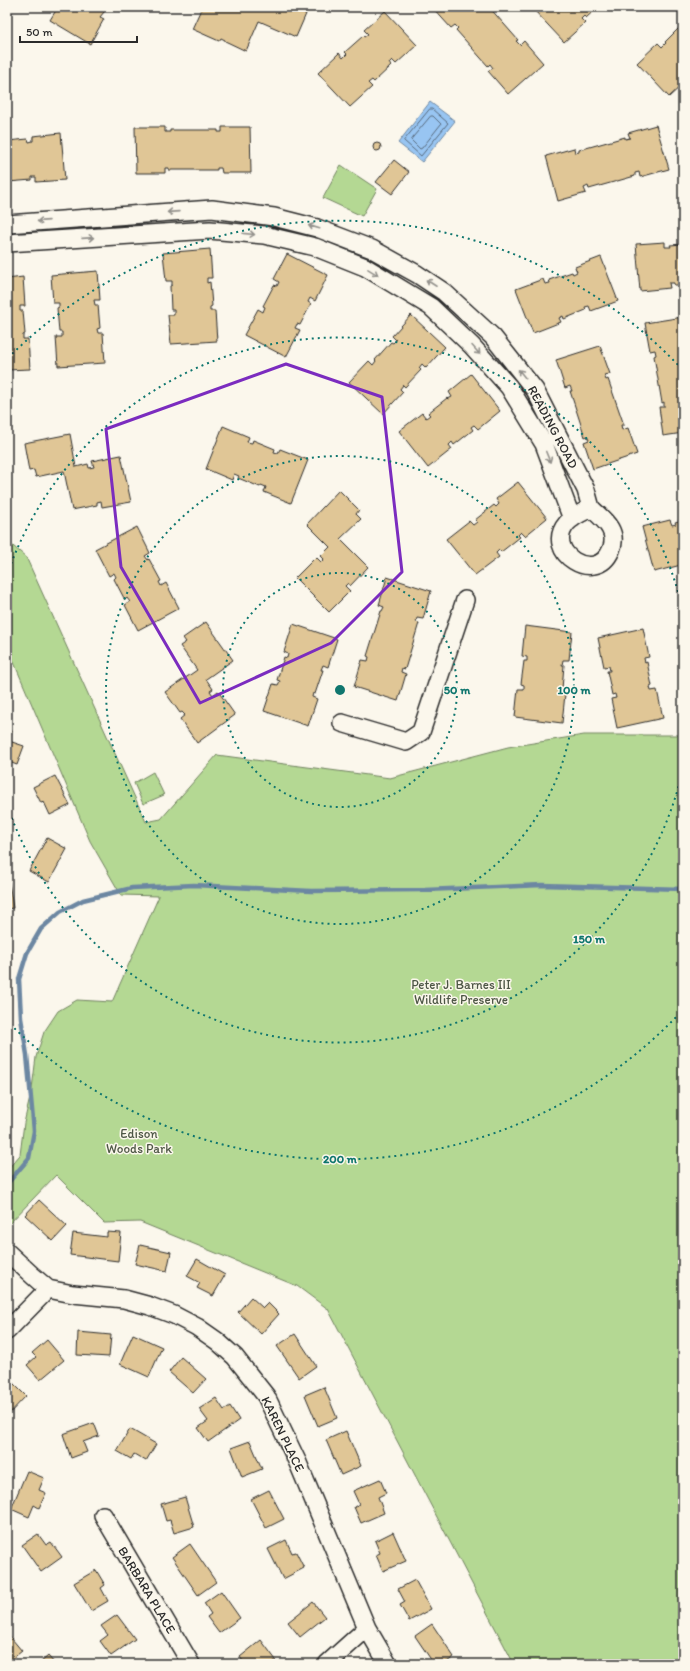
<svg xmlns="http://www.w3.org/2000/svg" width="690" height="1671" viewBox="0 0 690 1671" font-family="Itim,sans-serif">
<rect width="100%" height="100%" fill="#fbf7ec"/>
<filter id="ink" filterUnits="userSpaceOnUse"><feTurbulence type="fractalNoise" baseFrequency=".025" numOctaves="2"/><feDisplacementMap in="SourceGraphic" scale="8" xChannelSelector="R" yChannelSelector="G"/><feConvolveMatrix kernelMatrix="1 2 1 2 8 2 1 2 1" color-interpolation-filters="sRGB"/></filter>
<g filter="url(#ink)">
<path fill="#b4d893" stroke="#70825f" d="M341 165 377 189 362 216 323 198Z
M7 541 26 557 146 822 161 819 217 755 390 778 508 747 584 735H683V1664H514L328 1309 297 1286 140 1222 104 1223 56 1175 7 1226V1170L20 1155 24 1123 32 1089 36 1057 44 1032 58 1011 77 1000 112 1002 159 896 121 895 90 841 7 646Z
M153 772 164 795 143 804 134 783Z"/>
<path fill="#98c5f2" stroke="#6c87a2" d="M430 102 455 121 422 162 398 143Z"/>
<g fill="none" stroke-linecap="round" stroke-linejoin="round">
<path stroke="#57697b" stroke-width="1" d="M430 109H432L448 123 421 156 404 141Z
M431 116H433L441 124 422 148 420 149 411 140Z"/>
<path stroke="#6c87a2" stroke-width="4.5" d="M7 1184 29 1158 34 1131 27 1055 21 1018 19 979 27 953 41 929 60 912 83 900 132 888 194 885 311 891 425 890 542 885 683 889"/>
</g>
<path fill="#e0c696" stroke="#2b2b2b" d="M58 7H108L100 17 104 19 90 44 50 20Z
M202 7H259L263 9 264 7H312L311 11 305 9 304 13 306 14 296 37 259 21 246 51 225 41V40L221 38 219 41 192 29Z
M432 7H489L518 40 516 41 520 45 524 41 543 63 508 94 488 71 493 68 490 64 488 66 456 30 458 28 455 25 451 28Z
M534 7H598L586 18 584 16 581 19 585 23 564 42 533 9Z
M385 11 417 45 396 64 392 60 389 63 391 66 374 82 372 80 368 83 372 87 350 107 318 73 339 53 343 58 347 54 345 52 363 36 364 37 368 34 364 30Z
M682 25 683 84 669 97 637 63 658 43 662 47 666 43 665 42Z
M656 125 669 169 640 177 639 172 635 173V176L589 189 588 186 584 188 586 193 558 201 546 156 574 148 575 153 579 152V150L625 137V139L630 138 628 133Z
M135 127H165V132H170V130H218V132H222V127H250L251 173H222L221 168H217V170H169V168H165V173H136Z
M61 133 65 180 36 182V177H32V180L8 182 7 141 28 139 29 142 33 141V136Z
M373 147a4 4 0 1 1 8 0a4 4 0 1 1-8 0Z
M394 160 409 172 392 194 376 182Z
M665 242V247H671L670 245 683 244V285H674V283H669L670 288 640 291 636 244Z
M210 249 212 278H207V283L210 282 212 306 210 307V311H215L217 341 171 344 168 315H174V310H171L170 286 172 285V281H166L163 253Z
M287 254 328 275 315 301 310 298 308 302 311 304 300 325 297 324 295 328 300 330 286 357 244 335 258 309 263 312 265 307 263 306 274 285 277 286 279 282 274 279Z
M601 257 618 301 591 311 589 306 585 307 586 310 564 319 563 316 559 318 561 322 533 333 516 289 543 279 545 284 550 283 549 280 572 272 573 274 577 272 575 267Z
M98 271 100 300H94L95 305H98L100 328 97 329 98 333H103L105 363 58 366 56 337H62V332H59L57 308 59 307V303H53L51 275Z
M23 277 25 306H20V311H23L25 334 23 335V339H28L30 369 7 370V279Z
M411 315 445 347 426 368 422 364 419 368 421 370 405 387 403 385 400 389 403 392 383 414 349 382 369 361 373 365 376 361 375 360 391 342 393 343 396 340 392 336Z
M683 317V433L663 436 659 407H664V402L662 403 654 356 656 355 655 350 650 351 645 323Z
M600 346 610 374 604 375 606 380 608 379 624 425H621L622 430 628 428 637 454 593 469 584 442 589 440 587 436 585 437 570 391H572L570 386 565 388 556 360Z
M471 374 500 411 478 429 474 425 471 427 473 430 454 445 452 442 449 445 452 449 428 468 399 431 422 413 426 418 430 415 428 413 447 398 448 399 452 397 449 392Z
M223 426 249 437 247 442 252 443 253 440 275 449 274 452 278 453 280 449 308 460 291 503 264 492 266 487 261 485 260 487 238 478 239 476 234 474 232 480 206 469Z
M70 434 76 467 88 464 89 468 94 467 92 461 121 455 131 502 102 507 101 501 97 502V505L72 510 64 471 36 477 34 470 29 471 24 443Z
M518 482 547 518 525 536 521 532 518 535 520 537 501 552 499 550 496 553 499 557 475 575 446 539 469 521 473 525 477 522 475 520 494 505 496 507 499 504 496 499Z
M339 490 359 510 356 514 361 519 340 539 368 567 350 586 348 583 345 586 350 591 329 612 295 578 316 557 321 562 324 559 321 556 330 547 307 524Z
M670 520 672 525 676 524 675 522 683 520V559L680 560 681 565 654 572 642 527Z
M137 527 150 553 145 556 148 560 149 559 161 581 159 582 161 586 166 583 179 608 138 630 125 605 130 602 127 598 125 600 114 579 116 577 114 573 109 576 95 549Z
M387 577 431 591 423 619 417 618 416 622 419 623 405 669 402 668 401 672 406 674 398 701 354 687 362 660 368 661 369 657 367 656 381 611H382L384 607 379 605Z
M206 622 233 660 206 679 213 689 210 691 213 695 218 691 235 715 197 743 180 719 185 715 182 712 180 713 165 692 197 670 180 646 186 642 183 638Z
M293 624 337 639 328 667 323 665 321 670H323L315 694 313 693 312 697 317 699 308 726 264 711 273 684 278 685 280 681 277 680 284 657 287 658 288 654 284 652Z
M525 626 572 632 569 660H563L562 665H564L562 689H560L559 694H565L562 723 515 717 518 689H524V685L521 684 524 661H527V657L522 656Z
M643 628 649 657 644 658 645 663 647 662 652 686 650 687 651 691 657 690 663 718 617 728 611 699 616 698 615 694 612 695 607 671H610L609 666 604 667 598 638Z
M7 730 12 731 9 741 24 746 17 765 9 762 7 767Z
M55 776 70 805 50 815 44 802 41 803 33 787Z
M47 838 67 849 49 882 29 871Z
M9 882 13 908 7 909V883Z
M39 1200 67 1226 53 1241 25 1215Z
M107 1232 121 1233 118 1261 70 1255 73 1233 107 1237Z
M140 1245 171 1252 167 1271 135 1264Z
M197 1259 225 1275 213 1296 197 1288 200 1283 187 1276Z
M251 1297 263 1308 268 1303 279 1314 261 1334 238 1312Z
M78 1332 111 1335 109 1357 77 1355Z
M133 1334 162 1347 149 1377 120 1364Z
M295 1334 316 1366 299 1378 277 1346Z
M47 1340 64 1360 40 1380 27 1365 36 1357 32 1353Z
M181 1357 206 1379 193 1393 169 1372Z
M12 1382 26 1396 7 1416V1388Z
M324 1387 337 1418 318 1426 305 1395Z
M216 1398 224 1410 230 1406 239 1420 208 1442 198 1428 208 1421 199 1409Z
M94 1423 99 1436 83 1442 87 1452 71 1458 63 1434Z
M130 1429 156 1444 146 1461 134 1454 131 1459 117 1451Z
M346 1431 361 1466 341 1475 326 1440Z
M250 1441 262 1469 242 1477 231 1448Z
M27 1471 44 1478 39 1490 46 1493 39 1508 34 1505 29 1517 11 1509Z
M380 1479 386 1493 378 1497 384 1513 361 1523 354 1507 359 1504 353 1491Z
M269 1490 284 1519 266 1528 251 1499Z
M185 1497 194 1527 174 1533 170 1520 166 1521 161 1504Z
M393 1532 406 1561 383 1571 376 1555 380 1553 375 1541Z
M38 1534 46 1545 51 1542 62 1557 41 1572 22 1545Z
M286 1540 292 1553 296 1552 304 1568 283 1579 268 1549Z
M190 1544 216 1582 198 1595 172 1557Z
M96 1570 105 1585 101 1588 108 1601 91 1611 74 1583Z
M415 1580 431 1609 409 1621 400 1605 405 1602 398 1589Z
M221 1591 240 1618 219 1633 207 1617 211 1614 204 1603Z
M313 1602 325 1617 300 1637 288 1622Z
M117 1615 135 1639 111 1656 100 1641 108 1635 101 1626Z
M432 1624 454 1657 444 1664H434L415 1636Z
M7 1633 22 1651 7 1663Z
M261 1640 276 1660 271 1664H245L240 1657Z
M48 1656 55 1664H39Z"/>
<g fill="none" stroke-linecap="round" stroke-linejoin="round">
<defs>
<path id="minor" d="M7 224 212 209 274 217 317 228 372 249 417 274 444 292 493 337 535 390 586 490 591 508
M7 243 210 230 264 235 315 247 365 267 431 307 472 346 509 387 544 444 572 519
M591 508C604 520 619 531 611 550 596 586 542 552 567 523 573 516 583 512 591 508Z
M342 723 406 742 421 732 465 600
M7 1252 33 1276 48 1289 73 1294 124 1299 150 1306 174 1315 197 1327 217 1341 235 1357 266 1396 298 1463 367 1628 388 1664
M7 1331 48 1289
M103 1515 191 1664
M327 1664 367 1628"/>
</defs>
<use href="#minor" stroke="#2b2b2b" stroke-width="20"/>
<use href="#minor" stroke="#fbf7ec" stroke-width="17"/>
</g>
<defs><path id="oneway-shaft" d="M-6 0H5M1.5-3L5.5 0L1.5 3" fill="none" stroke-width="1.6" stroke-linecap="round" stroke-linejoin="round"/></defs>
<g stroke="#93918c">
<use href="#oneway-shaft" transform="translate(173 212) rotate(176)"/>
<use href="#oneway-shaft" transform="translate(43 221) rotate(176)"/>
<use href="#oneway-shaft" transform="translate(314 227) rotate(-164)"/>
<use href="#oneway-shaft" transform="translate(249 234) rotate(6)"/>
<use href="#oneway-shaft" transform="translate(88 238) rotate(-4)"/>
<use href="#oneway-shaft" transform="translate(373 272) rotate(31)"/>
<use href="#oneway-shaft" transform="translate(431 283) rotate(-147)"/>
<use href="#oneway-shaft" transform="translate(476 350) rotate(48)"/>
<use href="#oneway-shaft" transform="translate(522 374) rotate(-129)"/>
<use href="#oneway-shaft" transform="translate(548 457) rotate(68)"/>
</g>
</g>
<path fill="none" stroke="#7b2cbf" stroke-width="3" stroke-linejoin="round" d="M286 364 382 397 402 572 331 643 200 703 121 567 106 429Z"/>
<g fill="none" stroke="#0f766e" stroke-width="2" stroke-dasharray="2 4">
<circle cx="340" cy="690" r="117"/>
<circle cx="340" cy="690" r="234"/>
<path d="M683 769A352 352 0 0 1 7 805M7 575A352 352 0 0 1 683 611"/>
<path d="M680 1013A469 469 0 0 1 8 1022M8 358A469 469 0 0 1 680 367"/>
</g>
<g text-anchor="middle" dominant-baseline="central" stroke-width="3" stroke-linejoin="round" paint-order="stroke">
<g font-size="13" fill="#2b2b2b" stroke="#fbf7ec">
<text transform="translate(553 427) rotate(62)">READING ROAD</text>
<text transform="translate(283 1434) rotate(64)">KAREN PLACE</text>
<text transform="translate(147 1590) rotate(59)">BARBARA PLACE</text>
</g>
<g font-size="13" fill="#4d5645" stroke="#fbf7ec">
<text x="461" y="984">Peter J. Barnes III<tspan x="461" dy="15">Wildlife Preserve</tspan></text>
<text x="139" y="1133">Edison<tspan x="139" dy="15">Woods Park</tspan></text>
</g>
</g>
<circle cx="340" cy="690" r="6" fill="#0f766e" stroke="#fbf7ec" stroke-width="2"/>
<g font-size="12" text-anchor="middle" font-weight="bold" fill="#0f766e" stroke="#fbf7ec" stroke-width="3" stroke-linejoin="round" paint-order="stroke">
<text x="457" y="694">50 m</text>
<text x="574" y="694">100 m</text>
<text x="589" y="943">150 m</text>
<text x="340" y="1163">200 m</text>
</g>
<rect width="690" height="1671" fill="none" stroke="#fbf7ec" stroke-width="24"/>
<rect x="12" y="12" width="666" height="1647" fill="none" stroke="#2b2b2b" stroke-width="1.5" filter="url(#ink)"/>
<path d="M20 36v6h117v-6" fill="none" stroke="#2b2b2b" stroke-width="2"/>
<text x="26" y="36" font-size="12" fill="#2b2b2b" stroke="#fbf7ec" stroke-width="3" paint-order="stroke">50 m</text>
</svg>
